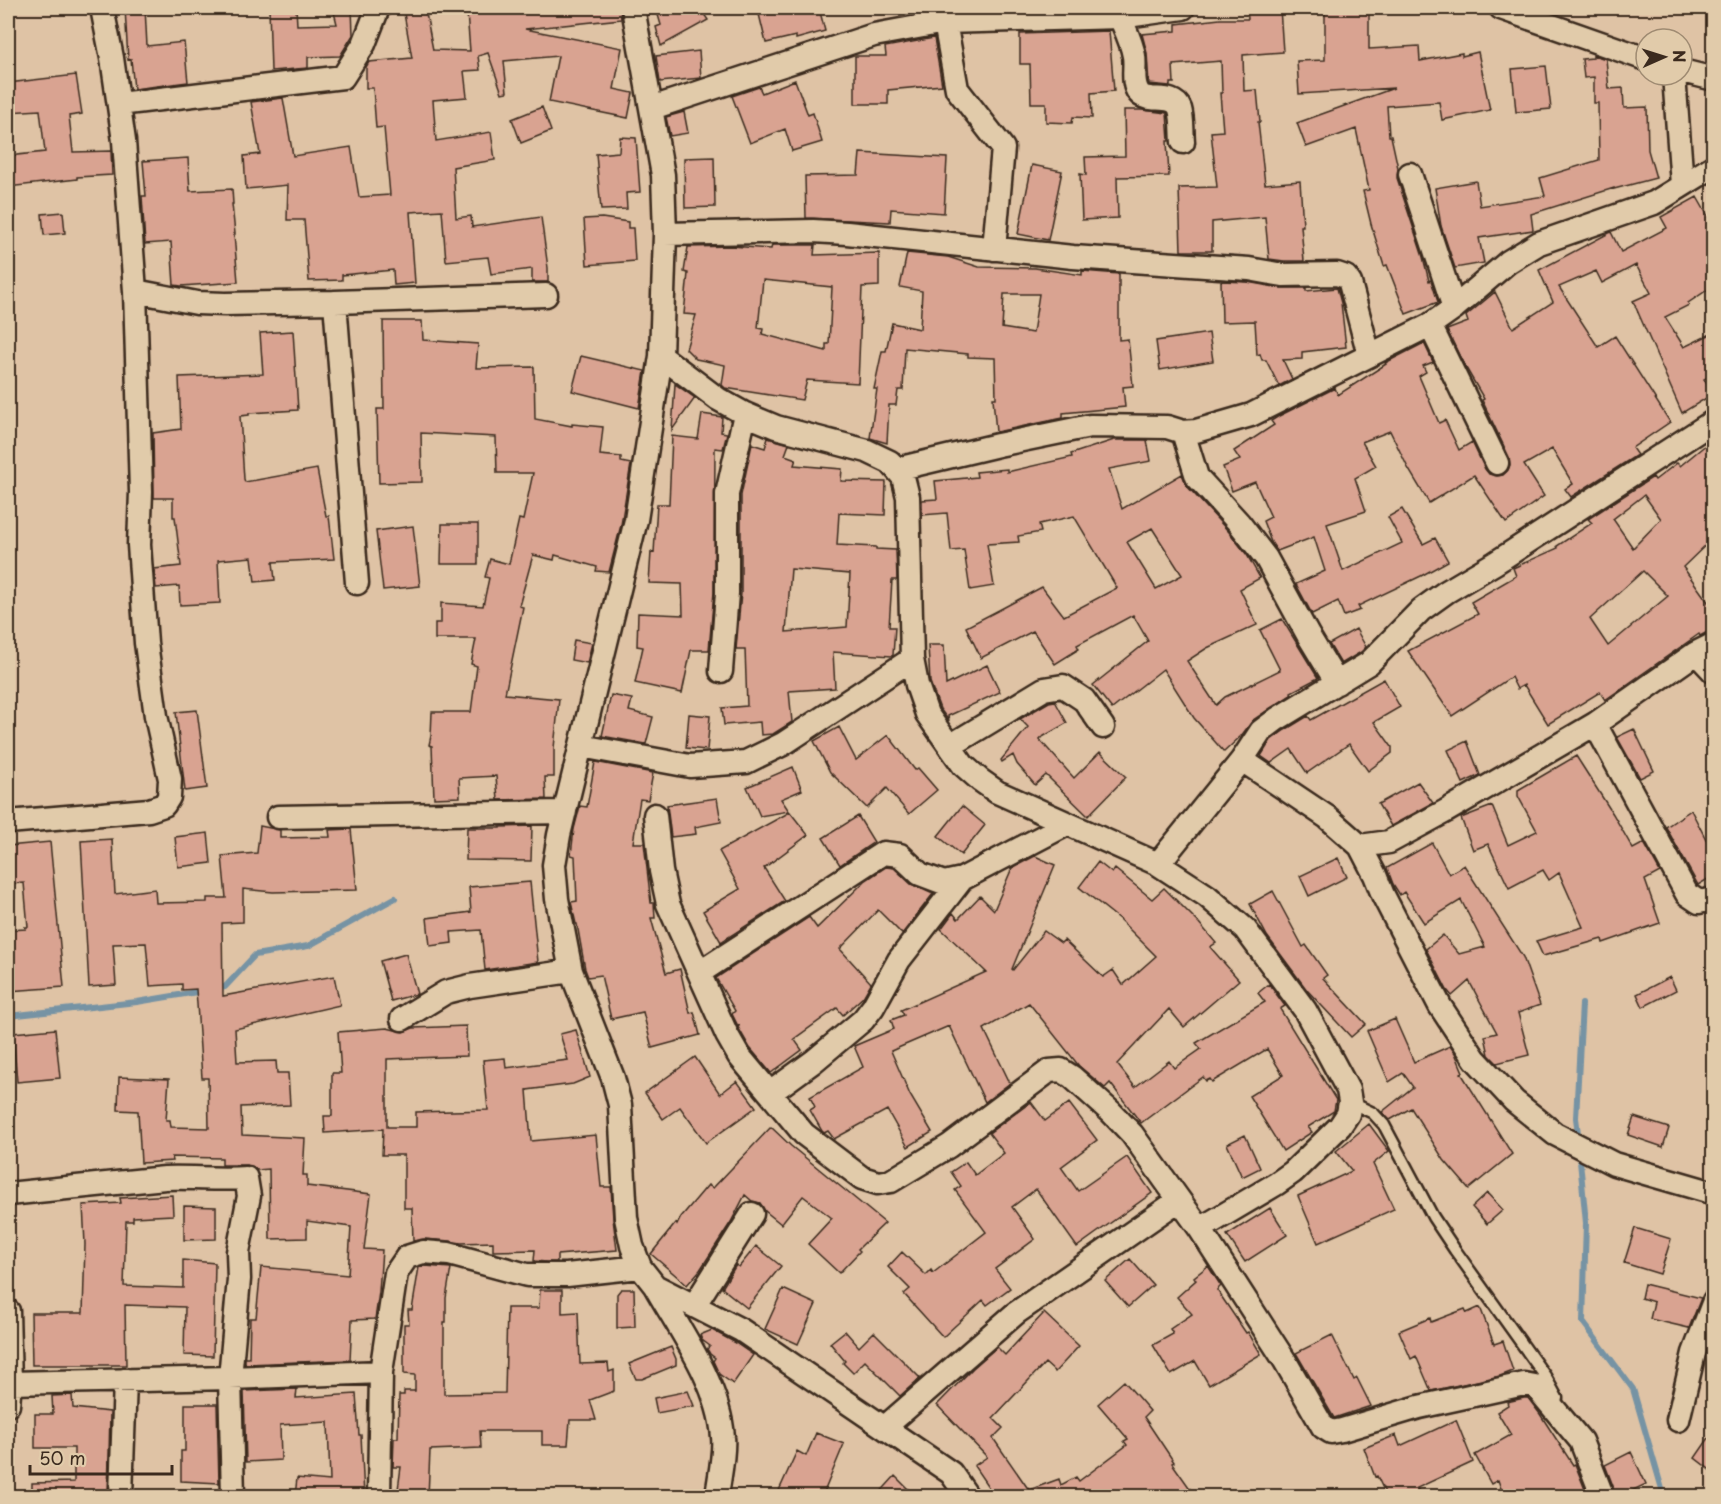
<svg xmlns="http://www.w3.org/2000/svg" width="1721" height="1504" viewBox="0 0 1721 1504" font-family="'Playpen Sans',sans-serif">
<rect width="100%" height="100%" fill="#dfc3a5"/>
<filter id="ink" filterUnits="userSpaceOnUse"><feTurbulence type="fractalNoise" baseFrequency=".0167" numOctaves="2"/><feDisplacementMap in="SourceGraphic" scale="12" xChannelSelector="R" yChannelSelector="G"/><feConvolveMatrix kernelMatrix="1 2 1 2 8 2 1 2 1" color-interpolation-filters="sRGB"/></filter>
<g filter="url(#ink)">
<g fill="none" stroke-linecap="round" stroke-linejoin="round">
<path stroke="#7693a4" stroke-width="6" d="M216 989 225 987 255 955 308 946 395 898
M8 1016 137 1002 203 991
M1579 1141 1576 1118 1582 1004
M1579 1151 1586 1223 1583 1322 1633 1389 1664 1496"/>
</g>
<path fill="#d9a391" stroke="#3b2a1e" stroke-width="1.5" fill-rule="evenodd" d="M125 8H145L147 46 184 42 188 82 134 89 131 59 128 60Z
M269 8H296L297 25 337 24 333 8H352L353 35 340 56 308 57V68L271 71Z
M403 8H425L433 50 470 51 467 13 525 8H620L621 19 525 29 622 48 614 89 633 93 628 118 549 102 558 56 504 61 507 92 502 93 488 53 478 56 480 70 464 71 467 97 433 100 436 141 491 132 495 160 453 167 456 218 471 216 472 227 541 217 548 268V282H532V269L491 274 488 257 446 261 442 210 410 212 415 283 394 285 393 270 342 275V280L309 281 304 220H287L288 185 246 189 244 156 260 154 251 102 283 98 293 156 351 147 359 197 390 195 384 127 376 128 373 88H366V67L369 62 412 58Z
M656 8H700L708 20 661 46 656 27 661 25Z
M768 8H819L825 31 796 39V36L766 43 758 10Z
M913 8H934L935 10 914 14Z
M1280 8 1283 52 1243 55 1244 91 1257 90 1260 122H1258L1265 184 1300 181 1303 226H1301L1304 261H1284L1269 259 1265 217 1212 222V251H1181L1179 188 1217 187 1211 132 1223 131 1220 93H1222L1221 61 1173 65 1174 83H1170V86L1149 84 1147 53 1142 34 1176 31V24L1220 19H1248L1247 9Z
M1325 8H1369V49L1419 46 1420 61 1462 53V56L1478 52 1490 110 1442 120 1439 102 1387 106 1389 136H1391L1398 168 1397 178 1423 257 1429 281 1431 280 1438 302 1406 314 1387 265 1384 266 1371 224 1363 191 1369 190 1356 129 1306 147 1297 123 1394 88 1299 94 1297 61 1325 60Z
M1109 31 1114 91 1091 93 1092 118 1073 117 1072 123 1046 122V103H1031L1030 64H1020V34Z
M934 38 942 85 888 90V104H855V56H886L885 47Z
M699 51 701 78 660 82 656 56Z
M1593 55 1606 59 1609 89 1623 88 1624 108 1647 107 1648 150 1656 178 1614 189V188L1531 214 1533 230 1479 238 1484 263 1455 268 1441 226 1435 188 1476 181 1480 206 1545 196 1540 178 1599 160 1598 103H1594V77L1584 78 1582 59 1593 58Z
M1546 66 1551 109 1516 112 1512 69Z
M76 75 82 114 69 116 73 152 111 151 112 175 77 177V179L8 187V156L45 152 40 110 8 112V83Z
M795 80 808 115 813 113 822 142 792 151 785 129 750 143 732 96 759 87 762 93Z
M542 107 551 131 521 143 512 119Z
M1124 110H1142L1167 113 1169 141H1167L1169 176 1117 177 1118 218 1082 220 1080 174 1086 175 1085 157 1125 156Z
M684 112 688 133 670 136 666 117Z
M620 137 636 138 640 192 626 193 627 209 601 210 596 154 619 152Z
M860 153 947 158 944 213 891 209 890 222 806 218 805 176 858 175Z
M714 157 715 207 685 208 684 158Z
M188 158 190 191 232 189 233 204H232L235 234H234L238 282 181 286 174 285 171 242 145 244 142 196H146L143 161Z
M1032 165 1062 171 1048 240 1018 234Z
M1697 197 1713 225V286L1688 303 1689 305 1665 317 1684 347 1713 333V375L1704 379 1713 394 1682 413 1633 301 1651 293 1636 265 1602 283 1596 271 1559 287 1598 347 1615 336 1670 422 1632 448 1637 455 1571 497 1565 489 1573 484 1552 449 1524 465 1544 496 1506 523 1474 475 1429 503 1408 468 1390 431 1362 442 1376 466 1355 478 1366 511 1327 524 1343 571 1402 543 1388 517 1402 509 1423 544 1435 538 1448 561 1421 576 1358 606 1360 610 1344 616 1338 601 1312 614 1296 584 1325 571 1314 537 1277 551 1271 542 1263 521 1271 517 1255 482 1232 491 1223 467 1240 460 1234 451 1274 425 1271 421 1279 416 1335 388 1338 395 1386 364 1385 363 1424 343 1433 362 1423 366 1426 372 1419 376 1439 423 1445 420 1459 450 1472 442 1485 469 1489 474 1497 476 1503 475 1508 470 1510 465 1509 457 1482 400 1484 399 1462 361 1447 330 1468 322 1466 316 1495 292 1513 328 1553 302 1539 270 1611 232 1621 252 1667 228 1661 217Z
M63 212 65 233 44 235 42 214Z
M602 218 628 222V228H633L635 261 587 265 584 219Z
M772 245H815L814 255 879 253V286L862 287 858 383 807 380 802 400 725 388 722 385 725 365 696 359 686 349 696 315 684 314 688 273 684 272 688 247 731 246 771 249ZM763 280 832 287 829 344H826V351L762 334 763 329 758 328Z
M907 253 948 257 979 267 1035 268 1082 275V271L1119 274V340L1128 339 1133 386 1123 387 1125 407 1063 413V418L996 432 993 398H996L995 358 968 357V354L905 348 903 390H898L896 405H889L887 443 870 438 877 389H874L882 351H886L892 323 920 329 922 291 900 287ZM1004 294H1039L1033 333 1002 328Z
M1221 281 1247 282 1281 288H1306V291L1337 288 1341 303 1346 347 1302 352V359L1283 360 1292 379 1279 386 1266 360H1262L1260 354 1257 355 1255 321 1222 322Z
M383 321H422L423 340 478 344 476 368 534 367 535 419 572 426V424L603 427 600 455 621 457V462L631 464 621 525 609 572 596 571 597 567 555 555 554 560 533 555 519 606 523 607 505 694 559 699 554 748V777H545L546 799 498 800 496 776 459 778 460 797 434 798 432 746 429 745 431 736 432 712H471L477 666 471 664 476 639H435V623H441V603L483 606 489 578 485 577 490 559 509 564 519 519 523 520 533 473H497L496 437 421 433 422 482 379 483 377 409H384Z
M293 331 298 410 249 413V415L240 416 244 479 245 482 317 469 326 516H329L334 559 273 562 275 580 255 582 252 557 218 560 220 603 180 605 179 586 156 588 154 569 181 566 175 517H173V498H154L153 433 181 429 179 377 263 374 260 333Z
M1209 333 1213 361 1160 370 1156 341Z
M581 356 645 371 639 408 572 391Z
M675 384 695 398 672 430Z
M702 414 722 417 721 432 727 433 723 449 715 448 714 592 709 650H691L682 693 635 683 643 647 637 646 638 613 683 615 682 584 649 583 651 552 654 553 657 504H669L672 436 698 439Z
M768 438 789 444 785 455 796 459 794 465 842 469 841 481 886 482 885 515 839 513 837 545 876 547V549L896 550 897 580H892L889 627H895L893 655 892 656 833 652 835 688 789 691 792 722 773 734 761 735 760 722 724 725 722 708 747 706 745 649H736L741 593V495L752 444 765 448ZM791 569 850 574 847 627 786 632Z
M1713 439V538L1683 567 1713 609V629L1700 636 1699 634 1605 700 1600 692 1548 724 1524 685 1517 689 1511 677 1452 716 1408 651 1478 614 1471 602 1516 576 1513 568 1558 548 1557 546 1592 523 1588 519 1653 477 1655 480 1677 463 1680 466ZM1644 495 1661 519 1633 548 1613 519ZM1643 571 1668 596 1608 646 1590 619Z
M1114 440H1147L1151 461 1109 469 1122 509 1182 474 1187 486 1229 532 1247 555 1260 578 1240 589 1257 625 1207 648 1187 661 1216 705 1225 697 1280 670 1260 630 1282 619 1318 678 1291 692 1292 694 1253 720 1241 736 1224 752 1194 718 1163 669 1112 709 1093 685 1148 641 1133 615 1077 645 1079 649 1055 664 1033 631 981 658 966 627 999 610 1042 587 1064 616 1117 588 1074 516 1039 524 1041 532 1018 536 1019 542 987 544 994 586 970 590 964 550 951 551 947 513 922 515V500L937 499 935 481 977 477 976 472 1007 469V472L1072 457 1071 454ZM1152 528 1182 575 1156 589 1127 542Z
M442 524H478V564H441Z
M413 526 420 586 383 590 376 531Z
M1356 629 1366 647 1361 652 1341 664 1329 644Z
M574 640 592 643 587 663 571 660Z
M928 645H944L946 685 987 665 1000 692 948 716 949 721 940 709 930 682Z
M1384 679 1400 707 1374 722 1392 747V753L1368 771 1349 744 1307 773 1291 749 1271 763 1261 756 1271 740 1285 730 1308 716 1311 720Z
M611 695 632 699 629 711 653 717 646 744 602 736Z
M1055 701 1067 723 1039 739 1074 778 1100 752 1126 777 1088 816 1046 775 1035 785 1017 764 1013 755 1002 762 1001 760 1028 727 1020 719 1049 702Z
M197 710 207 788 185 791 176 712Z
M689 714 710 716 707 750 686 748Z
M839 727 856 760 888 735 915 770 918 768 937 790 909 814 887 788 867 808 830 772 814 741Z
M1634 729 1654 771 1640 778 1617 737Z
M1467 741 1480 775 1463 783 1448 750Z
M1576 756 1613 814 1633 849 1644 843 1660 872 1645 880 1660 923 1603 943 1602 939 1543 956 1536 941 1583 927 1559 873 1549 880 1543 870 1509 888 1488 844 1473 850 1461 818 1492 806 1508 845 1537 831 1518 796V790Z
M595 762 653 773 648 800 640 799 633 843H644L651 903H654L655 918H651L666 973 680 969 690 1013 694 1012 700 1035 652 1048 643 1012 611 1019 601 975 588 977 585 969 577 924H576L571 902 577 901 575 856 571 855 574 829 580 806 587 807Z
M793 767 802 790 781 799 789 811 760 816 747 787Z
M1418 782 1433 803 1391 826 1378 804Z
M717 798 721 822 695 827 696 834 671 837 667 805Z
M962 806 985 825 961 855 938 836Z
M1691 810 1713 853V876L1698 885 1666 827Z
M790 812 808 835 764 868 785 901 721 942 703 911 740 889 719 851Z
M858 816 874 842 840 865 823 838Z
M260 826 280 830V838L330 837 329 830 351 829 357 890 273 892 243 889V922L222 923 223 996 334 976 340 1005 235 1029 237 1062 276 1061 277 1073H288L290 1105 241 1107 242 1135 305 1138 303 1175H307V1186L371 1194 364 1249 382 1250 379 1292 375 1319 352 1320 350 1360 245 1364V1358H249L250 1318H256L261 1267 348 1275 351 1227 307 1221V1238L270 1239 269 1169 257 1170 252 1166 246 1165H222V1158L172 1157 173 1161 141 1163 138 1111 118 1110 119 1077 169 1079 166 1120H170L171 1127 209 1128 208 1078H202L196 989 182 990V984L150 986 146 943 113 944 116 985 89 987 81 841 112 839 115 894 155 889 156 903 207 902V898H226L222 856 257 853Z
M532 826 531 861 466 860 467 828H500V827Z
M208 833 211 863 178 867 175 837Z
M50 842 64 987 8 991V930L26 929 25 927H28L24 883 8 884V846Z
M1432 843 1449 874 1464 865 1523 957 1540 1005 1518 1013 1529 1055 1497 1063 1489 1055 1485 1036 1497 1033 1469 981 1452 996 1447 990 1426 949 1443 935 1459 954 1485 947 1461 900 1424 923 1404 892 1400 895 1393 884 1387 868Z
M1035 856 1055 865 1012 969 1013 970 1044 931 1061 943 1064 940 1103 977 1113 970 1123 985 1156 956 1119 919 1079 887 1098 862 1112 873 1115 869 1152 899 1164 888 1199 923 1216 943 1210 947 1239 980 1184 1027 1169 1009 1117 1064 1135 1087 1169 1061 1174 1068 1201 1049 1196 1043 1265 1002 1258 993 1269 984 1285 1006 1280 1009 1336 1100 1334 1111 1308 1127 1312 1132 1283 1151 1249 1096 1283 1075 1267 1049 1212 1082 1210 1079 1206 1081 1203 1077 1141 1123 1110 1083 1105 1088 1079 1066 1029 1003 984 1029 1010 1083 985 1102 949 1026 891 1051 910 1095 932 1132 908 1147 887 1110 834 1139 828 1131 824 1133 822 1131 810 1110 815 1107 810 1097 863 1067 854 1046 894 1029 891 1020 904 1015 901 1010 986 972 941 929 953 913 958 919 980 896 994 910 1012 868Z
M1338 858 1347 877 1309 896 1300 876Z
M886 867 894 868 911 884 933 894 902 934 878 910 840 949 871 983 863 997 843 1015 837 1008 794 1039 802 1050 771 1073 750 1048 738 1027 740 1025 738 1026 732 1014 735 1011 716 978 809 917 817 928 865 881Z
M530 882 538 962 485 970 481 930 451 932 452 943 430 946 427 918 471 912 469 887Z
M1273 891 1303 947 1306 945 1327 975 1323 978 1366 1024 1351 1037 1307 990 1267 936 1250 904Z
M406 954 417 994 391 1001 380 961Z
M1670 977 1676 990 1643 1007 1637 994Z
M1395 1019 1414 1062 1450 1046 1455 1053 1463 1072 1461 1073 1512 1154 1469 1189 1444 1160 1411 1108 1390 1120 1382 1112 1413 1087 1403 1073 1389 1082 1367 1031Z
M466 1026 467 1056 387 1059V1127H416V1112L488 1110 483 1060 505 1058 506 1068 568 1060 560 1034 576 1030 590 1077 573 1084 527 1090 531 1141 596 1135 601 1187H611L613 1219 617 1250 557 1255V1262H547L534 1261 535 1250 493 1251V1242L461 1243 450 1241 424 1239 413 1241 412 1208H404V1155H382L383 1129 325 1133 324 1116H332V1073H341L338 1032 387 1028 403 1032 413 1028Z
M55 1029 60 1078 17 1082 13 1033Z
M695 1057 720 1094 737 1081 756 1107 706 1143 680 1107 663 1119 645 1093Z
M1031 1102 1045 1121 1069 1103 1097 1140 1061 1167 1078 1191 1127 1157 1152 1193 1077 1247 1036 1189 1012 1207 1035 1239 995 1269 1010 1288 987 1305 983 1300 943 1337 904 1294 910 1289 888 1267 902 1252 926 1275 931 1270 933 1273 986 1232 955 1190 961 1186 951 1172 966 1162 975 1175 1004 1153 989 1133Z
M1634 1117 1669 1128 1663 1147 1628 1135Z
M1369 1124 1389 1151 1373 1164 1394 1209 1318 1243 1298 1196 1352 1171 1336 1151Z
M771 1127 791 1146 885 1223 858 1249 860 1251 839 1273 808 1244 832 1218 803 1196 781 1224 765 1211 760 1203 752 1201 745 1195 731 1222 700 1270 687 1285 651 1254 676 1223 677 1225 681 1217 708 1185 713 1188Z
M1245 1135 1260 1168 1242 1177 1227 1144Z
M1487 1193 1503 1210 1487 1224 1472 1207Z
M172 1195 173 1215 133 1217V1221H126L124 1286 183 1288V1260L215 1263 213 1356 184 1355 185 1307 125 1305 126 1365H32L31 1313H83L85 1244 83 1205 121 1203 120 1198Z
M184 1206 216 1207V1239L184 1240Z
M1270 1208 1287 1235 1245 1262 1227 1235Z
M1635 1228 1671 1239 1660 1274 1624 1263Z
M756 1246 781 1266 747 1308 722 1288 736 1265 739 1267Z
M1130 1259 1153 1285 1128 1307 1105 1281Z
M425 1266 451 1268 446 1298V1322H444V1394L505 1393 507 1308H539L540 1290H562V1313L578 1312 580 1364 608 1363 609 1372 614 1370V1391L590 1400 596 1420H570L568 1445H542V1431H480L481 1448 430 1450 428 1497H397L401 1467H393L394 1438H398L399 1395H404V1391H415V1375L404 1374V1324H409L408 1310H412L419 1267Z
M1208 1266 1221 1286 1217 1290 1246 1333 1248 1332 1261 1354 1209 1385 1195 1361 1171 1375 1153 1345 1173 1334 1170 1329 1192 1314 1177 1297 1196 1280 1194 1277Z
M1644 1284 1701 1298 1689 1328 1650 1319 1654 1302 1641 1298Z
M621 1289H634L635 1327 617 1328V1294Z
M783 1289 816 1304 798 1344 765 1329Z
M1480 1307 1494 1344 1503 1341 1513 1371 1500 1376 1431 1391 1416 1356 1411 1359 1399 1331 1430 1318 1431 1322 1465 1309 1467 1313Z
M1044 1313 1079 1346 1055 1372 1045 1363 993 1418 1003 1428 993 1438 1029 1490 1059 1479 1061 1485 1076 1477 1079 1481 1127 1445 1124 1441 1128 1439 1098 1404 1124 1381 1150 1411 1144 1417 1174 1462 1172 1463 1196 1497H995L974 1466 987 1457 937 1405 973 1368 997 1347 1005 1355Z
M712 1330 734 1342 753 1355 733 1384 719 1374 713 1361 715 1358 710 1354 707 1349 710 1346 702 1340 700 1335Z
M845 1331 859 1347 874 1332 920 1378 900 1396 865 1361 853 1373 843 1363 845 1361 830 1343Z
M1332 1335 1354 1380 1357 1378 1371 1406 1334 1418 1296 1353Z
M671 1347 676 1359V1365L642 1379H636L629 1364Z
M297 1389 296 1398 356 1394 359 1435H361L364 1497H295L297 1478 330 1481 328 1422 280 1425 281 1460 246 1462 244 1391Z
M688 1391 694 1406 657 1413 654 1398Z
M72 1395 73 1408 110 1412 108 1497H32V1483L74 1482V1448H35V1414H53L52 1396Z
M1524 1398H1528L1540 1414 1573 1465 1575 1464 1588 1497H1504L1498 1480 1491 1484 1475 1455 1511 1435 1497 1412 1508 1405 1507 1402Z
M185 1404H217L219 1483 181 1481V1451H185Z
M1456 1420 1473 1462 1417 1488 1419 1492 1409 1497H1387L1377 1476 1375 1477 1364 1448 1396 1435 1400 1446Z
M1713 1432V1472L1695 1458Z
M816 1433 844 1444 822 1497H776L797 1451 806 1456Z
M1631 1452 1646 1484 1619 1497H1611L1613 1491V1486L1605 1465Z
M895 1476 916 1497H876Z"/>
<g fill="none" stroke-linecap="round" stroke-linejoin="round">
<defs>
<path id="lane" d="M1350 1102 1373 1113 1384 1125 1433 1217 1455 1250 1545 1376 1557 1398"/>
<path id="street" d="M633 8 663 175 665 234 661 356 636 520 559 835 554 865 557 899 571 971 613 1078 620 1105 626 1218 632 1246 640 1267 655 1286 741 1330 951 1473 967 1496
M1501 8 1646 59
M1120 17C1125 29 1132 43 1134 56 1136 67 1131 83 1139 93 1148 104 1174 92 1180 109 1183 119 1182 132 1183 142
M945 22 957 89 1003 148 994 249
M1682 71 1714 79
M1674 75 1682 185
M119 104 343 77 364 44 378 8
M652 108 874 35 945 22 1120 17 1183 8
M1410 174 1454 308
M665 234 813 231 847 233 1073 257 1249 269 1283 275 1337 274 1346 277 1350 283 1369 355
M135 291 197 303 225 304 335 302 546 295
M335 302 357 583
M1430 325 1497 463
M661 356 718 399 745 414 776 427 867 451 890 462 903 477 908 497 912 659 917 685 927 714 963 765 980 780 997 792 1158 864 1207 896 1245 929 1305 1010 1348 1090 1350 1102 1348 1114 1340 1126 1293 1172 1276 1184 1200 1229
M1183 432 1197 477 1239 523 1266 558 1308 635 1337 683
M897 469 998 445 1090 426 1167 427 1183 432 1196 431 1251 415 1430 325 1454 308 1508 262 1539 243 1654 203 1714 166
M1714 644 1696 653 1595 724 1446 811 1389 842 1360 846 1375 875 1383 895 1440 1006 1475 1059 1514 1101 1555 1134 1614 1164 1714 1193
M1696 653 1714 672
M721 671 727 593V494L745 414
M1595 724 1687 894 1699 902 1714 899
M581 746 690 766 746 762 783 744 912 659
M950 746 1044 689 1063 686 1084 700 1103 727
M1242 760 1327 817 1360 846
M655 815 661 871 668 904 727 1035 739 1056 804 1134 862 1178 878 1183 891 1181 949 1146 1049 1071 1061 1070 1072 1077 1111 1112 1132 1134 1200 1229 1285 1361 1323 1427 1331 1432 1342 1430 1419 1407 1524 1384 1535 1386 1581 1441 1600 1490
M278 817 565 812
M8 822 149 810 164 805 169 797 170 779 156 716 146 643 139 545 141 492 135 291 124 141 112 58 102 8
M1158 864 1242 760 1261 731 1277 719 1369 663 1421 610 1446 592 1495 563 1714 421
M699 973 883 853 900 855 920 874 944 883 962 879 1067 824
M402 1019 446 992 470 986 571 971
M770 1093 814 1061 863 1020 873 1007 899 960 962 879
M8 1194 165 1178C192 1177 219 1180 246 1178L249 1196 238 1252 239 1279 230 1378 233 1496
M655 1286C681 1332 719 1384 723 1437 725 1453 719 1479 717 1496
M694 1306 752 1214
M8 1311 10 1383 8 1405
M10 1383 230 1378 381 1372
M1678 1420 1694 1353 1714 1301
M885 1427 1016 1313 1179 1200
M121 1496 125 1380
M379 1496 381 1372 396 1273 407 1257 423 1252 449 1254 527 1275H567L640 1267"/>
</defs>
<use href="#lane" stroke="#3b2a1e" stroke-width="15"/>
<use href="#street" stroke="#3b2a1e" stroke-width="27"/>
<use href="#lane" stroke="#e1cbaa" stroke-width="10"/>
<use href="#street" stroke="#e1cbaa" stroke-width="22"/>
</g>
</g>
<rect width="1721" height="1504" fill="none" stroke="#e1cbaa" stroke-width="30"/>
<rect x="15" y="15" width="1691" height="1474" fill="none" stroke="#3b2a1e" stroke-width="2" filter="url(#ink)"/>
<g transform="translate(1664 57) rotate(87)"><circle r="28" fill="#e1cbaa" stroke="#9f8b72" stroke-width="1.5"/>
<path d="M0-4.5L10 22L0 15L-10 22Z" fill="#3b2a1e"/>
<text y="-9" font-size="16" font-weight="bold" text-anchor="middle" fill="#3b2a1e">N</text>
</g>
<path d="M30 1465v9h142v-9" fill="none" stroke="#3b2a1e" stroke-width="3"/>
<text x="39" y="1465" font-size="18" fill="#3b2a1e" stroke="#e1cbaa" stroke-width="4.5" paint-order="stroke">50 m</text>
</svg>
